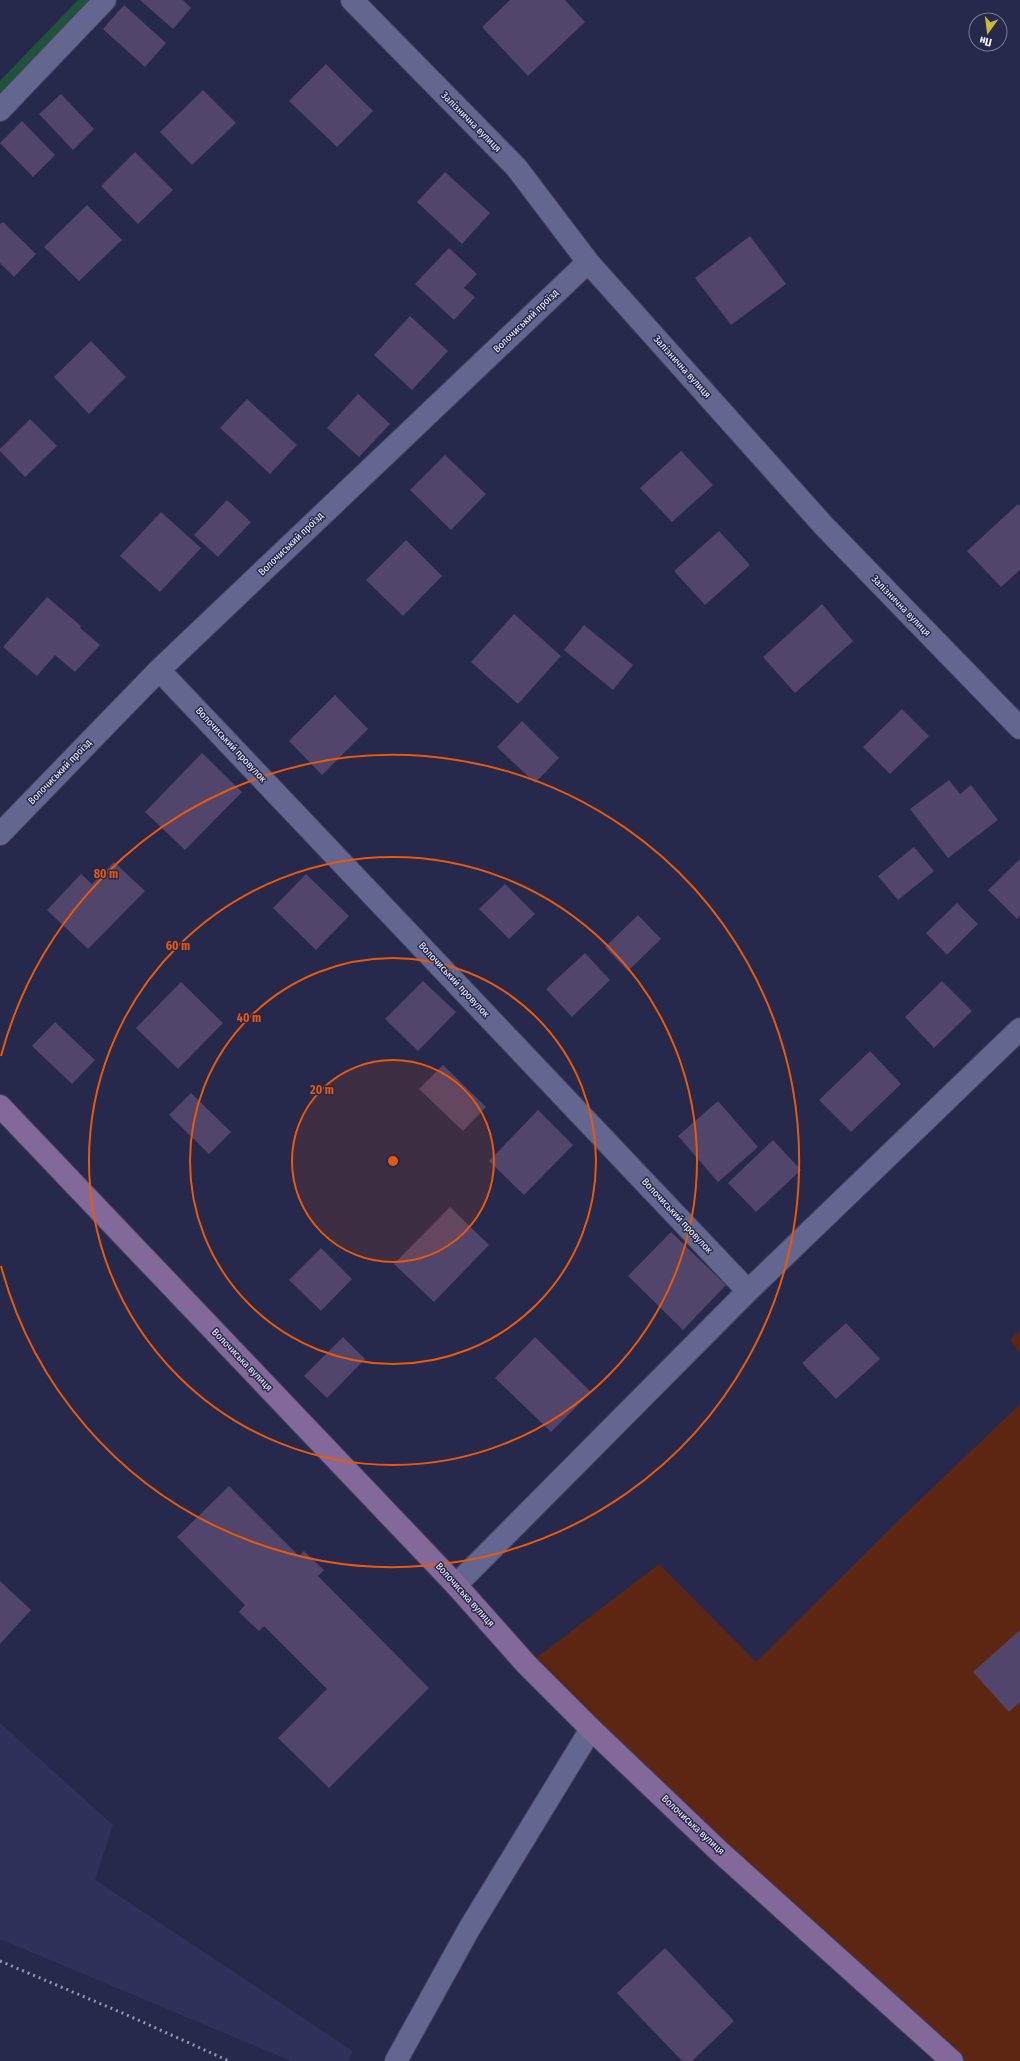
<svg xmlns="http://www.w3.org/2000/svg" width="1020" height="2061" viewBox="0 0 1020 2061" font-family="'Fira Sans Condensed',sans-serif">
<rect width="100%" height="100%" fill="#26284c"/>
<path fill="#2f315a" d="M0 1723 113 1825 95 1880 353 2051 348 2061H291L0 1939Z"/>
<path fill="#5d2613" d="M1020 1330V1353L1010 1340Z
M1020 1404V2061H952L527 1665 659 1564 756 1662 905 1514Z"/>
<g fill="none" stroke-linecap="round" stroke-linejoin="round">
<path stroke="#20543a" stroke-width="10" d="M0 88 85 0"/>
</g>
<path fill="#52456b" d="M140 0H183L191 8 173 29Z
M510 0H565L585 22 528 76 482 27Z
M124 5 166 43 145 67 103 29Z
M326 64 373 111 337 147 289 101Z
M203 90 236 123 192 165 160 132Z
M61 94 94 129 73 150 39 114Z
M22 121 55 155 33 177 0 143Z
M135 152 173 190 138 224 101 186Z
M445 172 490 213 462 244 417 202Z
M87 205 122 240 79 281 44 247Z
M3 222 36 254 14 277 0 263V224Z
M750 236 786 284 731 325 695 278Z
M449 248 477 274 464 288 475 297 454 320 415 284Z
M410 316 448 351 412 390 374 355Z
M91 341 126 377 89 414 54 377Z
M358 394 390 424 359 457 327 428Z
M247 399 297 445 270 474 220 428Z
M30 419 57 446 25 477 0 451V449Z
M681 451 713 485 672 522 640 488Z
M445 455 486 494 451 530 410 490Z
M227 500 251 522 218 557 194 535Z
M1018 504 1020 506V570L1001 587 967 551Z
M161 512 201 548 160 592 120 556Z
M719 531 750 565 705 605 674 571Z
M406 540 442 576 403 616 366 580Z
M47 597 81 626 80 628 100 645 75 672 55 655 37 676 3 647Z
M822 604 853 641 795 693 763 657Z
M514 614 561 656 518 704 471 662Z
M584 625 633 665 613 690 564 650Z
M335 695 368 729 322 775 289 741Z
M902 709 929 736 890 774 863 747Z
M522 721 559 758 535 783 497 747Z
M202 753 242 792 185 850 145 812Z
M949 780 960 794 971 785 998 820 948 858 910 809Z
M914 847 934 871 898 900 878 876Z
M1020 859V915L1017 919 988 890Z
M114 862 145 891 88 949 47 910 81 874 92 884Z
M306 874 349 916 316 950 273 908Z
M505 884 535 914 509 939 479 909Z
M957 903 978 924 947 955 926 933Z
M638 915 661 939 628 971 605 947Z
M585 953 610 980 572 1017 546 989Z
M423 981 456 1012 418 1051 385 1019Z
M942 981 972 1011 934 1048 905 1017Z
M181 982 223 1023 178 1069 136 1028Z
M55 1022 95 1060 72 1084 32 1046Z
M870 1051 901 1084 851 1132 819 1100Z
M443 1065 486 1107 463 1131 419 1089Z
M191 1093 231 1132 209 1154 169 1115Z
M718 1101 758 1147 718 1182 678 1136Z
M538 1110 573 1145 524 1195 489 1161Z
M773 1140 801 1170 756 1212 728 1183Z
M450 1207 489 1245 434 1302 394 1264Z
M671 1232 726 1285 683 1330 628 1276Z
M321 1248 352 1279 321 1311 289 1280Z
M846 1323 880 1359 836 1399 802 1363Z
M343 1337 365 1359 327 1398 304 1376Z
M535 1337 591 1392 551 1432 495 1378Z
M229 1486 299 1556 304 1551 324 1570 318 1576 429 1688 329 1788 278 1738 327 1689 264 1626 259 1631 239 1612 245 1605 177 1537Z
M0 1581 31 1610 0 1644Z
M1020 1630V1702L1009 1712 973 1672Z
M665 1948 734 2021 692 2061H682L617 1993Z"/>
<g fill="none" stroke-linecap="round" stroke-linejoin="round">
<defs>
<path id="street" d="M352 0 516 167 588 262 824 526 1020 728
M0 110 105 0
M159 670 748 1291
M0 834 159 670 588 262
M456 1585 748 1291 1020 1029
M396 2061 469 1929 591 1729"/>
<path id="secondary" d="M0 1106 456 1585 527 1665 591 1729 720 1852 952 2061"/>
</defs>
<use href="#street" stroke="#42415e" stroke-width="24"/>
<use href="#secondary" stroke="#42415e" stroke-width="24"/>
<use href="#street" stroke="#636790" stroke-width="22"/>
<use href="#secondary" stroke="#83699a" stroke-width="22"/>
<path stroke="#9597ad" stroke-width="3" stroke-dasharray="2 4" stroke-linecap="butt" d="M0 1961 127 2015 229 2061"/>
</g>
<circle cx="393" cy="1161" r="101" fill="#e8590c" fill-opacity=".12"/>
<g fill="none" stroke="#e8590c" stroke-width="2">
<circle cx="393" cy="1161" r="101"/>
<circle cx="393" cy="1161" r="203"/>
<circle cx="393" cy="1161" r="304"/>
<path d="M1 1056A406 406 0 1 1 1 1266"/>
</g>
<g text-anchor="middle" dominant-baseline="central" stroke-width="3" stroke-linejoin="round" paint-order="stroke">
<g font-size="10" fill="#f3f4fe" stroke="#26284c">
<text transform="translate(471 122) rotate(45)">Залізнична вулиця</text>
<text transform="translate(526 321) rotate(-44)">Волочиський проїзд</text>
<text transform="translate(682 367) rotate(48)">Залізнична вулиця</text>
<text transform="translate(291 544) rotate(-44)">Волочиський проїзд</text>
<text transform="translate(901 606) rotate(46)">Залізнична вулиця</text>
<text transform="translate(231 745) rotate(47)">Волочиський провулок</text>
<text transform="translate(60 772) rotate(-46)">Волочиський проїзд</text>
<text transform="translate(454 980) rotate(47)">Волочиський провулок</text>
<text transform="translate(677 1216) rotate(47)">Волочиський провулок</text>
<text transform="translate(242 1360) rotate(46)">Волочиська вулиця</text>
<text transform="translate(465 1595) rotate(48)">Волочиська вулиця</text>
<text transform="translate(693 1825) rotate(43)">Волочиська вулиця</text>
</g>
</g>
<circle cx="393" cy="1161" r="6" fill="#e8590c" stroke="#26284c" stroke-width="2"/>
<g font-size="12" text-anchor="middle" font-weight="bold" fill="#e8590c" stroke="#26284c" stroke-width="3" stroke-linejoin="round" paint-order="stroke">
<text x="106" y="878">80 m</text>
<text x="178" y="950">60 m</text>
<text x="249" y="1022">40 m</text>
<text x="322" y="1094">20 m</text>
</g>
<g transform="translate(988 32) rotate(194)"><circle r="19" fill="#26284c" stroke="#787a93"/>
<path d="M0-3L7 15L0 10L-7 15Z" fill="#ceb837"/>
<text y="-6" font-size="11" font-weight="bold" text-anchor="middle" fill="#f3f4fe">Пн</text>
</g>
</svg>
